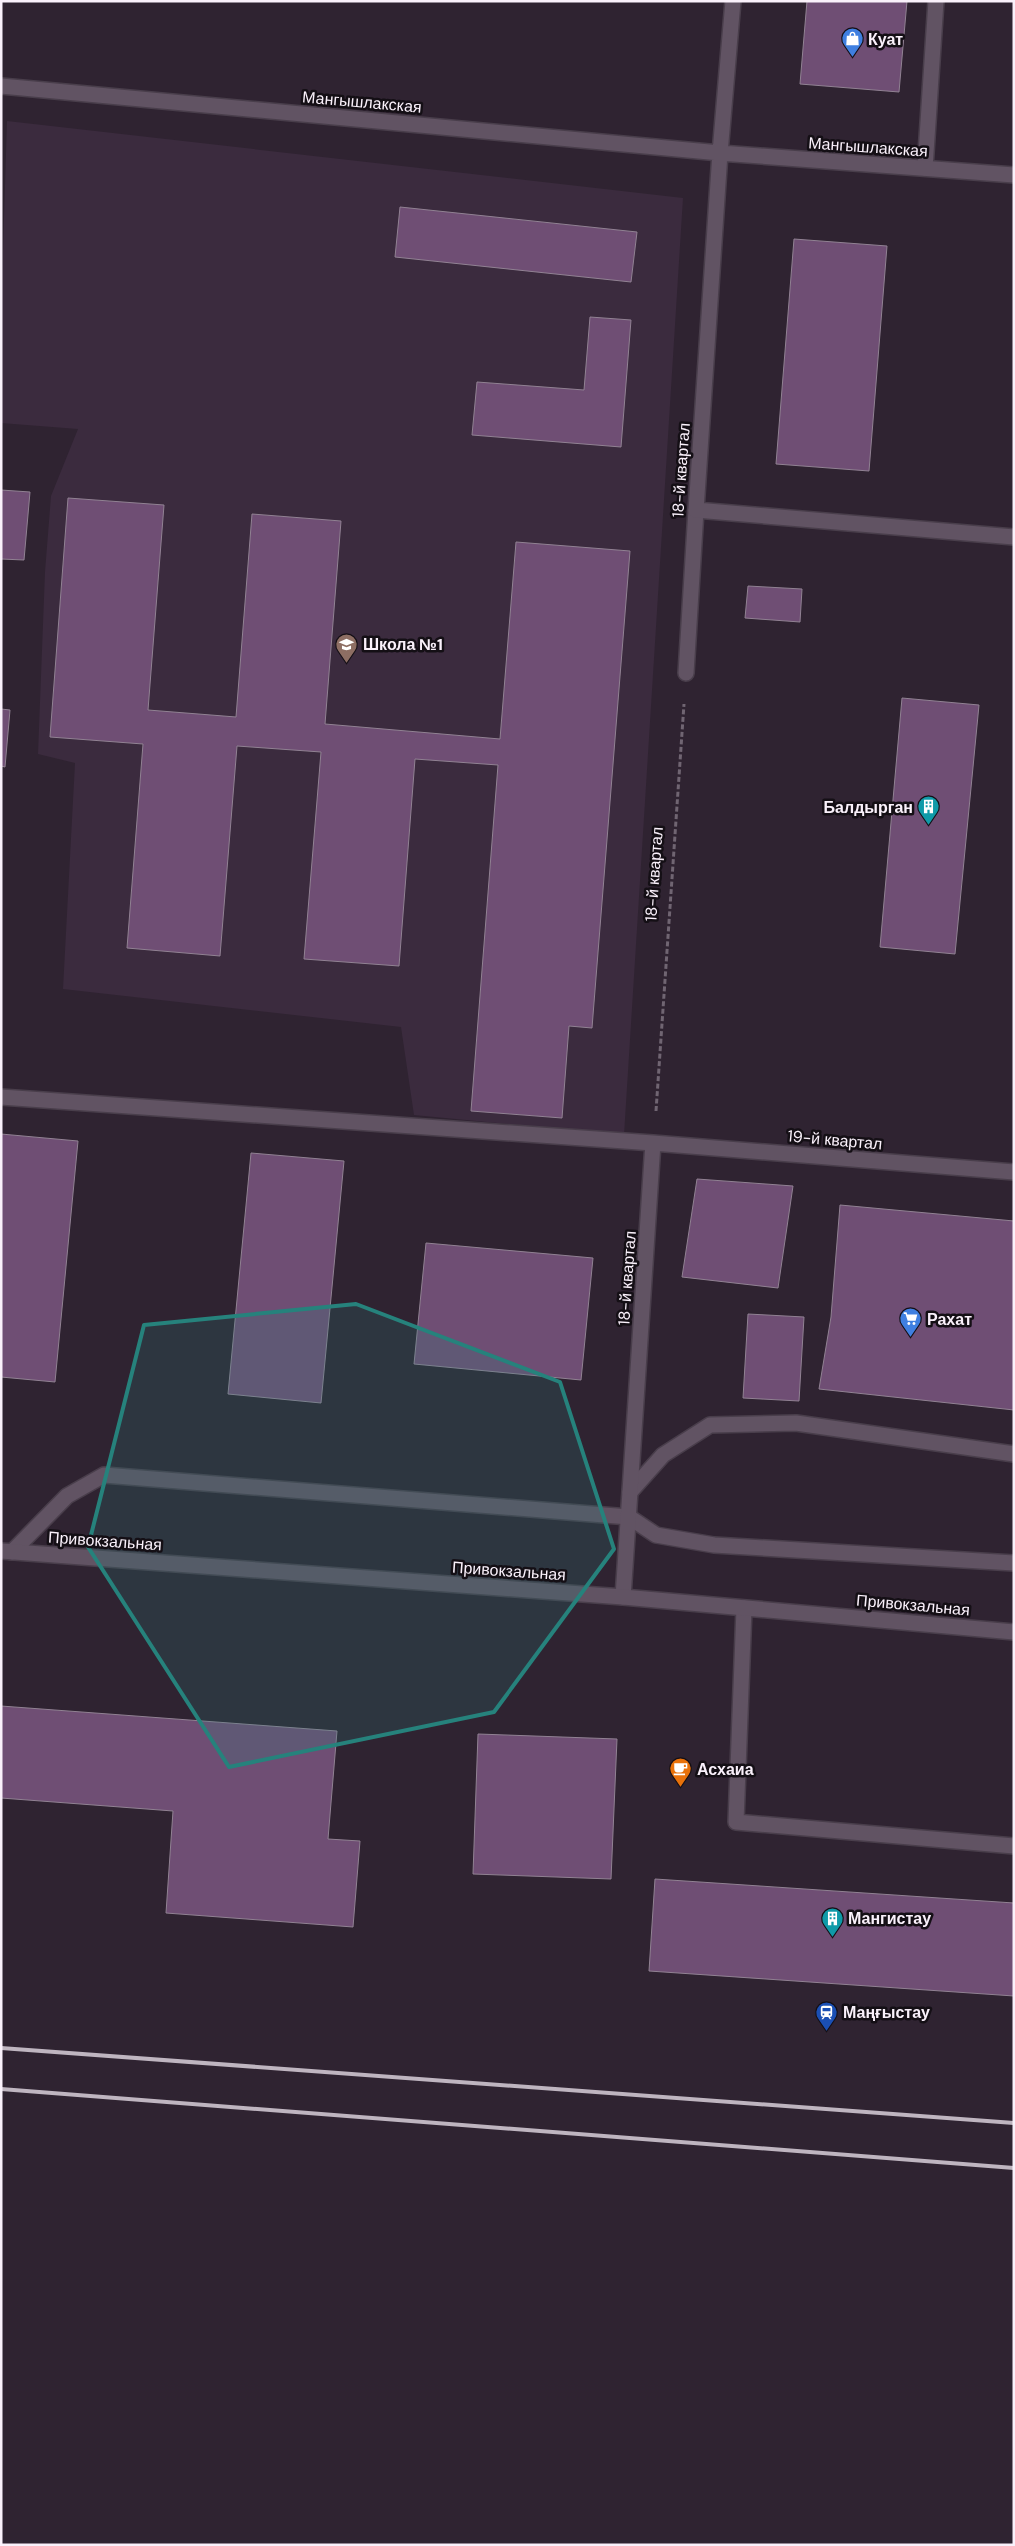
<svg xmlns="http://www.w3.org/2000/svg" width="1015" height="2546" viewBox="0 0 1015 2546" font-family="'DM Sans',sans-serif">
<rect width="100%" height="100%" fill="#2f2331"/>
<path fill="#3b2b3e" d="M7 121 683 198 624 1135 414 1115 401 1027 63 989 75 763 38 754 45 572 51 496 78 429 1 423V316Z"/>
<path fill="#6f4e74" stroke="#918293" d="M807 1H907L899 92 800 84Z
M400 207 637 232 631 282 395 257Z
M794 239 887 246 869 471 776 464Z
M590 317 631 320 621 447 472 435 477 382 584 390Z
M1 490 30 492 24 560 1 559Z
M68 498 164 505 148 710 236 717 252 514 341 521 325 724 500 739 516 542 630 551 592 1028 569 1026 562 1118 471 1111 498 765 415 759 399 966 304 959 321 752 237 746 220 956 127 948 143 744 50 737Z
M748 586 802 589 800 622 745 618Z
M902 698 979 705 955 954 880 947Z
M1 709 10 710 5 767 1 766Z
M1 1134 78 1141 55 1382 1 1377Z
M251 1153 344 1161 321 1403 228 1394Z
M697 1179 793 1186 778 1288 682 1277Z
M840 1205 1014 1221V1410L819 1389 831 1317Z
M426 1243 593 1258 581 1380 414 1364Z
M748 1314 804 1317 799 1401 743 1398Z
M1 1706 337 1731 328 1839 360 1841 353 1927 166 1913 173 1811 1 1798Z
M478 1734 617 1739 611 1879 473 1874Z
M655 1879 1014 1903V1996L649 1971Z"/>
<g fill="none" stroke-linecap="round" stroke-linejoin="round">
<defs>
<path id="service" d="M925 168 936 1
M686 673 696 510
M630 1492 663 1455 710 1425 796 1423 1014 1454
M12 1552 67 1496 104 1475 629 1517 656 1535 714 1545 1014 1563
M744 1608 736 1822 1014 1846"/>
<path id="minor" d="M733 1 720 153 696 510 1014 537
M1 86 720 153 1014 175
M1 1097 653 1143 1014 1172
M623 1597 653 1143"/>
<path id="tertiary" d="M1 1551 623 1597 1014 1632"/>
</defs>
<use href="#service" stroke="#493e4b" stroke-width="18"/>
<use href="#minor" stroke="#493e4b" stroke-width="18"/>
<use href="#tertiary" stroke="#493e4b" stroke-width="18"/>
<path stroke="#706572" stroke-width="3" stroke-dasharray="5 2.5" stroke-linecap="butt" d="M656 1111 684 704"/>
<use href="#service" stroke="#615363" stroke-width="15"/>
<use href="#minor" stroke="#615363" stroke-width="15"/>
<use href="#tertiary" stroke="#615363" stroke-width="15"/>
<path stroke="#bfb5c0" stroke-width="4" d="M1 2048 1014 2123
M1 2089 1014 2168"/>
</g>
<path fill="#26827c" fill-opacity="0.2" stroke="#26827c" stroke-width="4" stroke-linejoin="round" d="M356 1304 560 1382 614 1549 494 1712 229 1767 88 1547 144 1325Z"/>
<defs>
<symbol id="shop-pin" viewBox="-11 -11 22 30"><path d="M0 17L-7.5 6A9.5 9.5 0 1 1 7.5 6Z" fill="#3f7fe0" stroke="#140f15"/><path d="M-5-2.5h2.3a2.7 3.5 0 0 1 5.4 0H5L5.5 6h-11ZM-1.5-2.5h3a1.5 2.3 0 0 0-3 0Z" fill="#fff"/></symbol>
<symbol id="school-pin" viewBox="-11 -11 22 30"><path d="M0 17L-7.5 6A9.5 9.5 0 1 1 7.5 6Z" fill="#8d6e63" stroke="#140f15"/><path d="M0-5L7-2L0 1L-7-2ZM-4 1L0 2.5L4 1V4Q0 6-4 4Z" fill="#fff"/></symbol>
<symbol id="building-pin" viewBox="-11 -11 22 30"><path d="M0 17L-7.5 6A9.5 9.5 0 1 1 7.5 6Z" fill="#0f9aa8" stroke="#140f15"/><path d="M-4-6H4V6H1V3H-1V6H-4ZM-2.5-4.3h1.7v1.8h-1.7ZM.8-4.3h1.7v1.8H.8ZM-2.5-1h1.7V.8h-1.7ZM.8-1h1.7V.8H.8Z" fill="#fff"/></symbol>
<symbol id="supermarket-pin" viewBox="-11 -11 22 30"><path d="M0 17L-7.5 6A9.5 9.5 0 1 1 7.5 6Z" fill="#3f7fe0" stroke="#140f15"/><path d="M-6-5.5h2.5l.6 2H6L4.5 2H-2.5L-4.4-4H-6ZM-1.5 3.2a1.3 1.3 0 1 0 .1 0ZM3 3.2a1.3 1.3 0 1 0 .1 0Z" fill="#fff"/></symbol>
<symbol id="cafe-pin" viewBox="-11 -11 22 30"><path d="M0 17L-7.5 6A9.5 9.5 0 1 1 7.5 6Z" fill="#e8710a" stroke="#140f15"/><path d="M-5.5-4.5H6V0H3Q3 3.5 0 3.5H-2.5Q-5.5 3.5-5.5 0ZM3-3.2v2h1.7v-2ZM-6 4.5H4V6H-6Z" fill="#fff"/></symbol>
<symbol id="station-pin" viewBox="-11 -11 22 30"><path d="M0 17L-7.5 6A9.5 9.5 0 1 1 7.5 6Z" fill="#1a4fb4" stroke="#140f15"/><path d="M-3-6H3Q5-6 5-4V2Q5 4 3 4L4.5 6H3L1.5 4h-3L-3 6H-4.5L-3 4Q-5 4-5 2V-4Q-5-6-3-6ZM-3.5-4v3h7v-3ZM-3.5 1v1.5H-2V1ZM2 1v1.5H3.5V1Z" fill="#fff"/></symbol>
</defs>
<g fill-rule="evenodd">
<use href="#shop-pin" x="840" y="26" width="25" height="34"/>
<use href="#school-pin" x="334" y="632" width="25" height="34"/>
<use href="#building-pin" x="916" y="794" width="25" height="34"/>
<use href="#supermarket-pin" x="898" y="1306" width="25" height="34"/>
<use href="#cafe-pin" x="668" y="1756" width="25" height="34"/>
<use href="#building-pin" x="820" y="1906" width="25" height="34"/>
<use href="#station-pin" x="814" y="2000" width="25" height="34"/>
</g>
<g text-anchor="middle" dominant-baseline="central" stroke-width="5" stroke-linejoin="round" paint-order="stroke">
<g font-size="16" font-weight="bold" fill="#faf1fb" stroke="#140f15" text-anchor="start">
<text x="868" y="39">Куат</text>
<text x="363" y="644">Школа №1</text>
<text x="913" y="807" text-anchor="end">Балдырган</text>
<text x="927" y="1319">Рахат</text>
<text x="697" y="1769">Асхаиа</text>
<text x="848" y="1918">Мангистау</text>
<text x="843" y="2012">Маңғыстау</text>
</g>
<g font-size="16" fill="#faf1fb" stroke="#140f15">
<text transform="translate(362 102) rotate(5)">Мангышлакская</text>
<text transform="translate(868 147) rotate(4)">Мангышлакская</text>
<text transform="translate(681 470) rotate(-86)">18-й квартал</text>
<text transform="translate(654 874) rotate(-86)">18-й квартал</text>
<text transform="translate(835 1140) rotate(5)">19-й квартал</text>
<text transform="translate(627 1278) rotate(-86)">18-й квартал</text>
<text transform="translate(105 1541) rotate(4)">Привокзальная</text>
<text transform="translate(509 1571) rotate(4)">Привокзальная</text>
<text transform="translate(913 1605) rotate(5)">Привокзальная</text>
</g>
</g>
<rect width="1015" height="2546" fill="none" stroke="#faf1fb" stroke-width="5"/>
</svg>
